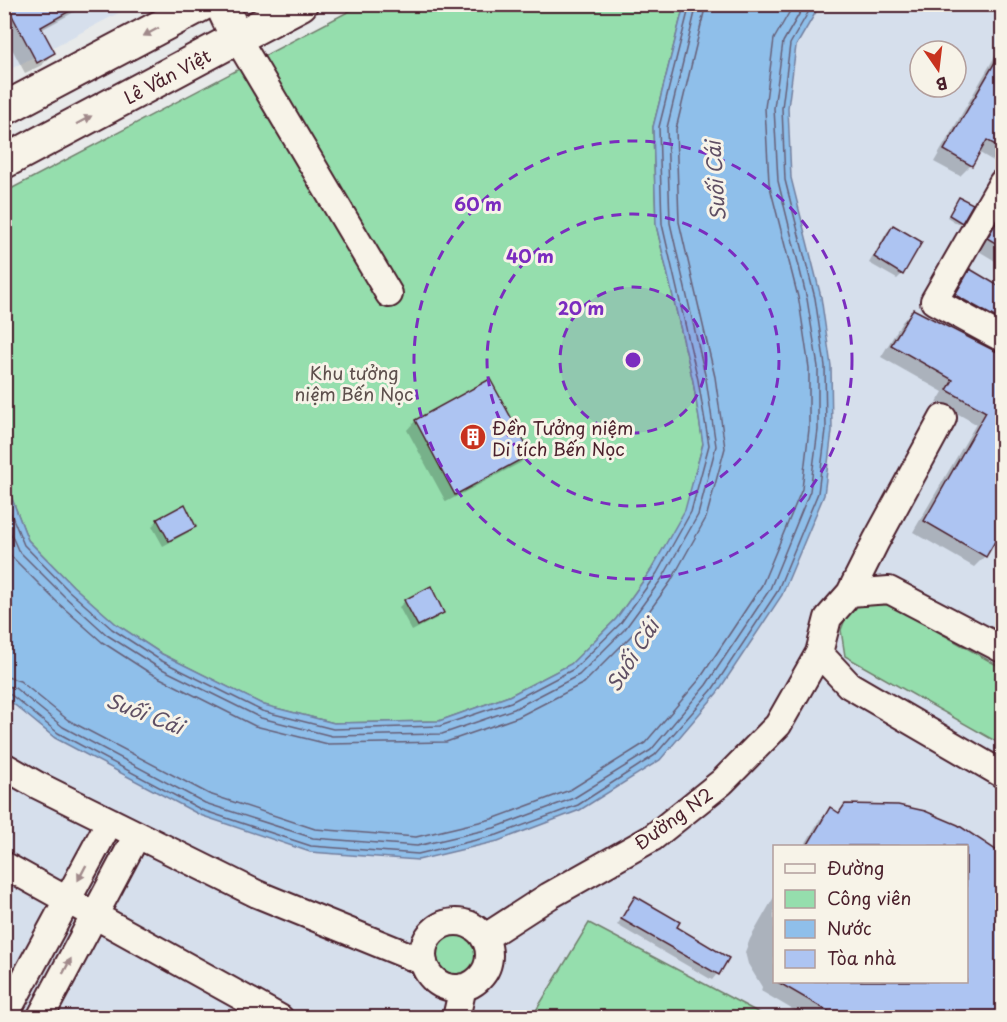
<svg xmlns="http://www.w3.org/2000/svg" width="1007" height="1022" viewBox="0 0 1007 1022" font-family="'Playpen Sans',sans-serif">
<rect width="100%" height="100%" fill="#e8eaea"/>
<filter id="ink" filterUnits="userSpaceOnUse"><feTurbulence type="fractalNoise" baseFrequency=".0167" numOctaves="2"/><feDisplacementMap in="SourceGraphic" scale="12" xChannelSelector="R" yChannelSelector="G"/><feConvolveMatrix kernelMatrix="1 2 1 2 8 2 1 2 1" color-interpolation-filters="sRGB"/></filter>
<g filter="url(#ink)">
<path fill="#d6dfec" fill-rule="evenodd" d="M5 5H134L5 72Z
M820 5H1002V1017H5L4 697 55 738 200 815 310 852 418 860 498 841 580 810 660 760 717 693 782 595 824 495 832 431 831 366 821 296 791 178 788 108 796 46ZM920 51H956V87H920ZM774 846H966V982H774Z"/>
<path fill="#95dead" stroke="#707e6c" stroke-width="1.5" d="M361 5H684L653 127 656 225 693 381 703 443 686 510 651 570 616 619 571 664 509 696 439 721 334 723 264 705 162 654 116 624 73 586 28 540 5 481V192Z
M859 604 891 605 1002 668V745L845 656 841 630 848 611Z
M589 923 767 1017H532Z
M431 955a25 25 0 1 1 50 0a25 25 0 1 1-50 0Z"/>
<path fill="#8fbfea" stroke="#737f9e" stroke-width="1.5" d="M684 5H820L796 46 788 108 791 178 821 297 831 366 832 431 824 495 782 595 717 693 660 760 580 810 498 841 418 860 310 852 200 815 55 738 5 697V481L28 540 73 586 116 624 162 654 264 705 334 723 439 721 509 696 571 664 616 619 651 570 685 510 703 444 693 381 656 225 653 127Z"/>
<path fill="#0003" d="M4 4H89L41 30 53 53 42 65 25 73 4 34Z
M1002 44V166L978 152 971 165 960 176 934 162Z
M959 198 961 222 958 224 947 217Z
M1002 206V265L977 250Z
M893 227 902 274 897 279 869 263 887 232Z
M970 271 1002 290V340L945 307 959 282Z
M913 310 994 353 1002 354V545L994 540 985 556 974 567 913 532 976 424 937 402 943 392 881 357 902 322Z
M490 381 529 454 520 463 446 502 407 430 415 421Z
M158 520 195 526 189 532 163 546 152 526Z
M405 601 443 612 437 618 412 631 399 607Z
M846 805 995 851 1002 859V1018H807L761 991 762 987 748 964 745 952 750 939 774 897V982H966V846H804L819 821 830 809 837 814Z
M635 898 675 928 727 959 717 974 712 980 617 925Z
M4 902 13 907 4 922Z"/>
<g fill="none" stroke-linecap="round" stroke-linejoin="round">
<path stroke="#665f77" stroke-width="1.5" d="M4 497 24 545 69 591 112 629 160 660 262 711 333 729 440 726 511 702 574 669 620 624 657 573 691 512 709 445 698 380 662 224 659 127 690 4
M4 518 18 550 64 596 107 635 156 666 261 718 332 736 442 734 514 709 579 675 625 629 663 577 698 515 716 446 706 379 670 223 667 128 697 4
M4 542 11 556 58 603 102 642 150 673 255 726 328 744 446 742 518 717 584 683 632 635 671 581 706 518 725 448 715 377 679 222 676 129 706 4
M4 676 20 681 68 720 209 794 315 829 416 837 492 819 570 790 645 743 699 680 762 585 802 489 809 429V368L799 301 769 183 765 108 774 39 794 4
M4 685 15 688 63 727 205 803 313 838 417 846 494 828 574 798 651 750 706 685 770 589 810 491 818 430V367L807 299 778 181 774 108 783 42 805 4
M4 693 10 694 58 733 202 810 311 846 418 854 497 835 578 805 655 755 712 690 777 592 818 493 826 430 825 366 815 298 785 180 782 108 790 44 813 4"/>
</g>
<path fill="#adc4f2" stroke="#4a1f2b" stroke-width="1.5" d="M6 4H82L41 27 55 53 37 63Z
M1002 50V149L987 140 972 166 944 150Z
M959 197 973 204 962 223 949 215Z
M999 218 1002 220V247L987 238Z
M893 225 922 242 903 275 874 257Z
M970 269 1002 288V321L955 295Z
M913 309 995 351 1002 353V529L986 557 924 521 986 412 947 390 953 380 891 345Z
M490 379 531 454 455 495 415 420Z
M185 504 196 527 169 541 157 519Z
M431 586 444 613 418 626 404 600Z
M845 804 898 805 925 811 958 825 996 850 1002 857V1017H838L776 981H966V846H807L830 807 839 813Z
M635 896 680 922 677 927 729 958 719 975 621 919Z"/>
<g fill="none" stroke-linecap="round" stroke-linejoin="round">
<defs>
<path id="minor" d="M237 38 389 294
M1002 183 934 301 1002 338
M850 593 876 541 943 418
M1002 649 889 590 850 593 828 618 819 653 849 685 1002 774
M4 766 37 785 257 894 424 962
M4 865 280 1018
M423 955a33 33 0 1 1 66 0a33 33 0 1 1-66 0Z
M484 938 549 896 652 838 722 782 778 725 819 653
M4 1017 110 821
M40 1018 137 835
M456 1018 463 987"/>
<path id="major" d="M221 4 237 38
M4 109 203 4
M4 162 301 4"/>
</defs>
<use href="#minor" stroke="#4a1f2b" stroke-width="30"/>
<use href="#major" stroke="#4a1f2b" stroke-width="36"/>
<use href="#minor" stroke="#f7f3e8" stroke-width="26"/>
<use href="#major" stroke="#f7f3e8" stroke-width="32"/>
</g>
<defs><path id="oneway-solid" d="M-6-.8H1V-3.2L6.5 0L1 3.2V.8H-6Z" transform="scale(1.5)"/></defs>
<g fill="#a0898a">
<use href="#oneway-solid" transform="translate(151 32) rotate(152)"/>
<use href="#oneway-solid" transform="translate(84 120) rotate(-28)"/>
<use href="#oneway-solid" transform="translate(82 873) rotate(118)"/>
<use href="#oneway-solid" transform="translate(67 966) rotate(-62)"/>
</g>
</g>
<circle cx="633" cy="360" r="73" fill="#7b2cbf" fill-opacity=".12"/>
<g fill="none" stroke="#7b2cbf" stroke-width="3" stroke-dasharray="10 8">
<circle cx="633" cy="360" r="73"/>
<circle cx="633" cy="360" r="146"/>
<circle cx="633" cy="360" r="219"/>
</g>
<defs>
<symbol id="building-disc" viewBox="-11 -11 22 22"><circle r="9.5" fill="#c8321e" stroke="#f7f3e8"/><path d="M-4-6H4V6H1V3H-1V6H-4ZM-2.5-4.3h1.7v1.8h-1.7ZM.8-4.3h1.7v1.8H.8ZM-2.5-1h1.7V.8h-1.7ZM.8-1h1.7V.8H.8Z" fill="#fff"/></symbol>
</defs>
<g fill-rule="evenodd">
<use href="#building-disc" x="458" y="422" width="30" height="30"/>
</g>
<g text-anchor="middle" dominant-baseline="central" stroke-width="6" stroke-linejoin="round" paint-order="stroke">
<g font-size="18" fill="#4a1f2b" stroke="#f7f3e8">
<text transform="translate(167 76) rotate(-28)">Lê Văn Việt</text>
<text transform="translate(673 818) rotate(-36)">Đường N2</text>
</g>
<g font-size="18" fill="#5d4f4c" stroke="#f7f3e8">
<text x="354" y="372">Khu tưởng<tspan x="354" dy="21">niệm Bến Nọc</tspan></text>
</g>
<g font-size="18" fill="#4a1f2b" stroke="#f7f3e8" text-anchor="start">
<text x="492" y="427">Đền Tưởng niệm<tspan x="492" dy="21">Di tích Bến Nọc</tspan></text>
</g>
<g font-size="20" font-style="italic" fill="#5f4f64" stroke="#f7f3e8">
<text transform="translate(715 181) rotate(-94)">Suối Cái</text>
<text transform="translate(632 655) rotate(-58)">Suối Cái</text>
<text transform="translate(145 713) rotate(21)">Suối Cái</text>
</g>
</g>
<circle cx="633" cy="360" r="9" fill="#7b2cbf" stroke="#f7f3e8" stroke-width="3"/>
<g font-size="18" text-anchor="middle" font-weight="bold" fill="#7b2cbf" stroke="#f7f3e8" stroke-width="6" stroke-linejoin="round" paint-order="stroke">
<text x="478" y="211">60 m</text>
<text x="530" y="263">40 m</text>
<text x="581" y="315">20 m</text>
</g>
<rect width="1007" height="1022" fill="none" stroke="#f7f3e8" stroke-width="24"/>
<rect x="12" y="12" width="983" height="998" fill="none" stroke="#4a1f2b" stroke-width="2" filter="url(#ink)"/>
<rect x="773" y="845" width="195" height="138" fill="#f7f3e8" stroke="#b29e9c" stroke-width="1.5"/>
<rect x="785" y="864" width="30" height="9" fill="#f7f3e8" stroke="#b29e9c" stroke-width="1.5"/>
<text x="827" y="875" font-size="18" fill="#4a1f2b">Đường</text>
<rect x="785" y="890" width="30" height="18" fill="#95dead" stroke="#b29e9c" stroke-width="1.5"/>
<text x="827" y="905" font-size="18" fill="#4a1f2b">Công viên</text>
<rect x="785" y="920" width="30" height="18" fill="#8fbfea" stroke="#b29e9c" stroke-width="1.5"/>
<text x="827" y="935" font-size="18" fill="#4a1f2b">Nước</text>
<rect x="785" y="950" width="30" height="18" fill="#adc4f2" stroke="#b29e9c" stroke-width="1.5"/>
<text x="827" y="965" font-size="18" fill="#4a1f2b">Tòa nhà</text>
<g transform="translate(938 69) rotate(166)"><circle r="28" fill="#f7f3e8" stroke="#b29e9c" stroke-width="1.5"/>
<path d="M0-4.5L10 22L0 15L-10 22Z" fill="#c8321e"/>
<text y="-9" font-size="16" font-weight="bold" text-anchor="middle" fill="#4a1f2b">B</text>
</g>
</svg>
